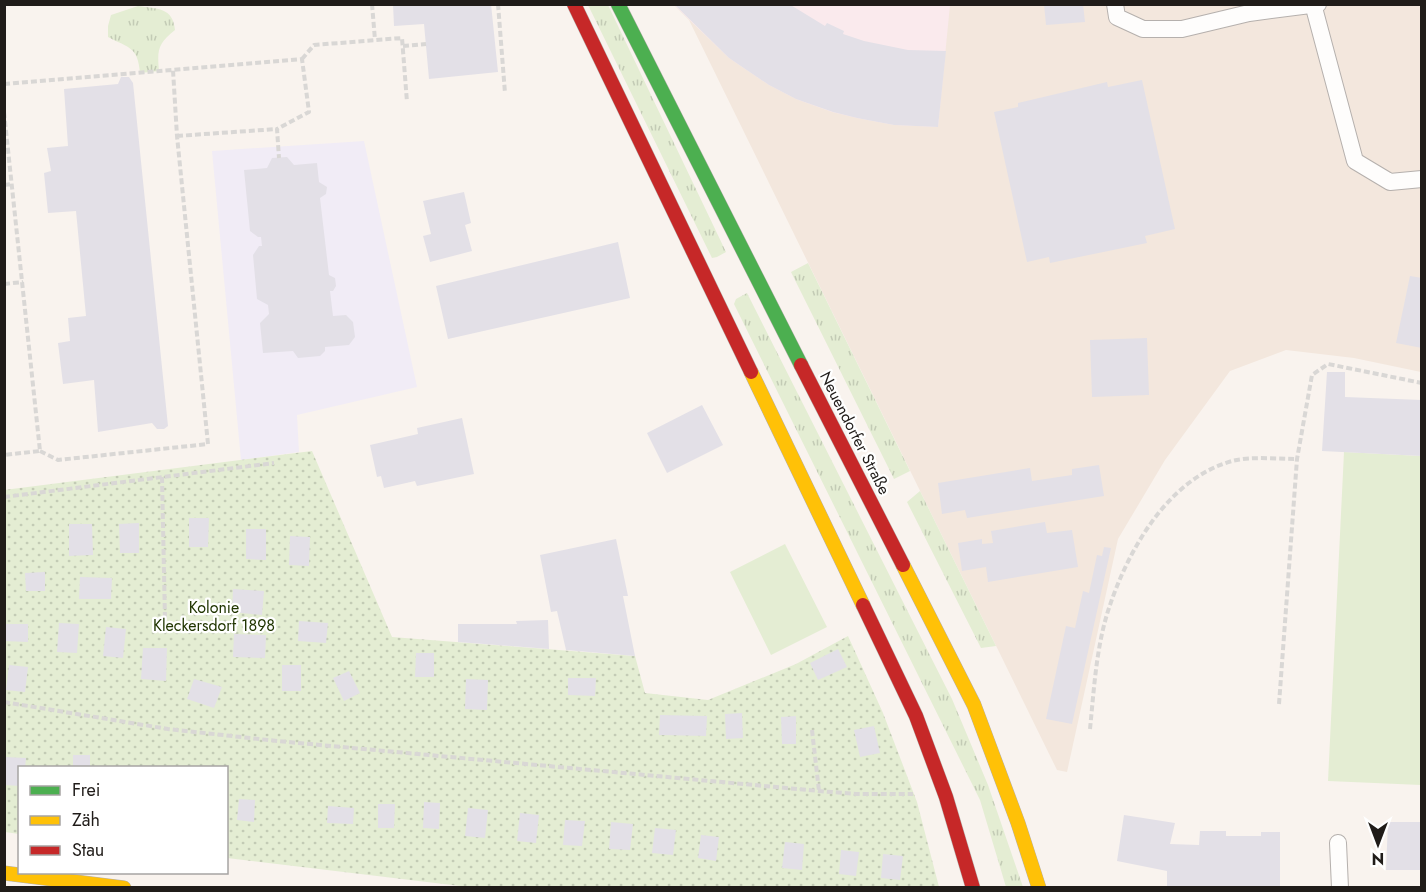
<svg xmlns="http://www.w3.org/2000/svg" width="1426" height="892" viewBox="0 0 1426 892" font-family="Jost,sans-serif">
<defs>
<pattern id="grass-tufts" width="24" height="20" patternUnits="userSpaceOnUse" patternTransform="scale(1.5)"><rect width="24" height="20" fill="#e4edd3"/><path d="M3 7l-1-3M5 7V3M7 7l1-3M15 17l-1-3M17 17v-4M19 17l1-3" fill="none" stroke="#c3cbb5"/></pattern>
<pattern id="garden-dots" width="8" height="8" patternUnits="userSpaceOnUse" patternTransform="scale(1.5)"><rect width="8" height="8" fill="#e4edd3"/><path d="M2 2h.1M6 6h.1" fill="none" stroke="#c3cbb5" stroke-width="1.8" stroke-linecap="round"/></pattern>
</defs>
<rect width="100%" height="100%" fill="#f9f3ee"/>
<path fill="#f3e7dd" d="M674 5H1421V372L1354 358 1286 350 1230 371 1165 460 1118 539 1067 772 1057 770 689 20Z"/>
<path fill="#faeaed" d="M674 5H950L938 127 894 125 857 118 832 112 796 99 769 85 729 58Z"/>
<path fill="#f1ecf6" d="M364 141 417 387 297 415 299 452 241 460 212 151Z"/>
<path fill="url(#grass-tufts)" d="M588 5H608L726 252 717 257 712 258Z
M138 6C157 9 173 7 175 30 158 44 157 49 159 71L140 73C138 47 129 48 108 37V26L111 15Z
M808 263 910 471 894 479 791 272Z
M747 293 952 699 988 785 1023 887H1006L980 800 734 304 736 299Z
M920 491 996 646 981 648 907 502Z"/>
<path fill="url(#garden-dots)" d="M312 451 392 637 635 656 645 693 708 700 796 664 848 636 883 713 917 802 939 887 477 888 227 858 226 768H20L19 834 5 832 4 490Z"/>
<path fill="#e4edd3" d="M1344 452 1421 456V785L1328 781Z
M785 544 827 627 771 655 730 572Z"/>
<path fill="#e3e0e7" d="M393 4H491L498 72 429 79 424 24 394 26Z
M674 4H789L825 26 827 23 844 31 843 34 864 41 908 50 946 51 938 127 894 125 857 118 833 112 796 99 769 85 729 58Z
M1044 4H1083L1085 22 1046 25Z
M121 77H129L133 83 168 426 164 429H157L152 423 98 432 94 380 63 384 58 343 70 341 68 318 86 316 76 211 48 213 44 173 51 171 47 148 68 146 64 89 118 84Z
M1142 80 1175 229 1145 236 1147 243 1050 263 1049 257 1027 262 994 112 1018 107V103L1107 82 1108 87Z
M287 157 294 165 317 163 319 182 327 187 326 194 320 198 329 275 335 278 336 286 333 291H330L333 316 346 315 353 322 355 337 349 345 325 347V351L320 356 298 358 293 351 263 353 260 323 269 314 268 305 257 299 253 255 259 246H262L261 237H258L250 231 244 170 267 168 272 158Z
M464 192 471 223 465 225 472 251 430 262 423 236 431 234 423 201Z
M618 242 630 298 448 339 436 286Z
M1410 276 1422 278V348L1396 343Z
M1147 338 1149 395 1092 397 1090 340Z
M1327 372H1345V397L1422 400V456L1322 451Z
M702 405 723 445 667 473 647 433Z
M462 418 474 474 417 486 415 481 384 488 381 476 377 477 370 445 418 434 417 428Z
M1099 465 1104 496 967 518 965 510 942 514 938 483 1030 468 1032 481 1072 475V469Z
M189 518H209L208 547H189Z
M1045 522 1047 533 1072 530 1078 567 988 582 986 567 962 571 958 543 982 539V544L993 543 991 531Z
M139 523V553H120L119 524Z
M69 524H92L93 555 69 556Z
M246 529H266V560L246 559Z
M290 536 310 537 309 566 289 565Z
M616 539 628 596H623L635 656 566 650 557 611 551 612 540 555Z
M1104 547 1111 548 1072 724 1046 719 1066 626 1075 628 1083 591 1089 593 1097 555 1102 556Z
M45 572V591H26L25 573Z
M80 577 112 578 111 599H79Z
M233 589 264 591 262 615 232 612Z
M548 620 549 649 458 642V624H517L516 621Z
M299 621 328 623 326 643 298 641Z
M59 623 79 624 77 653 57 652Z
M4 624H28V642L4 641Z
M106 627 126 629 123 658 103 656Z
M234 634 266 635 265 658 233 657Z
M143 648H167L166 681 141 679Z
M838 649 847 667 818 680 810 663Z
M416 653H434V677H415Z
M9 665 28 667 25 692 6 690Z
M282 665H301V691H282Z
M349 671 360 693 344 701 333 678Z
M568 678H596L595 696 568 695Z
M194 679 222 687 214 708 187 699Z
M466 679 488 680 487 710 465 709Z
M742 713 743 738 726 739 725 714Z
M660 715 707 716 706 736 659 735Z
M796 716V744H782L781 717Z
M874 726 880 753 860 757 854 730Z
M73 755H90V768H73Z
M5 757 26 758 25 768H20V786L4 785Z
M239 799 255 800 254 822 237 820Z
M424 802 440 803 439 829 423 828Z
M378 804H395L394 828H378Z
M328 806 354 808 353 824 327 823Z
M468 808 488 810 485 838 465 836Z
M520 813 539 815 536 843 517 841Z
M1124 815 1175 823 1170 844 1199 845 1200 831H1226V836H1261V832H1280V888L1167 886V871L1117 861Z
M565 820 585 821 582 846 563 845Z
M611 822 633 824 630 850 609 849Z
M1388 822H1422V870H1386Z
M655 828 676 830 673 855 652 853Z
M701 835 719 837 716 861 698 858Z
M785 842 804 844 802 870 782 868Z
M841 850 859 852 856 876 839 874Z
M883 854 903 856 900 880 881 878Z"/>
<g fill="none" stroke-linecap="round" stroke-linejoin="round">
<defs>
<path id="lane" d="M1115 4 1117 17 1143 29H1182L1249 13 1318 4
M1313 4 1355 161 1390 182 1422 179
M1338 843 1340 888"/>
<path id="fast" d="M618 4 801 365"/>
<path id="slow" d="M751 372 863 605
M903 565 974 705 1018 823 1039 888
M4 873 124 888"/>
<path id="jam" d="M574 4 751 372
M801 365 903 565
M863 605 916 716 946 797 973 888"/>
</defs>
<use href="#lane" stroke="#b5b0ad" stroke-width="18"/>
<use href="#fast" stroke="#b5b0ad" stroke-width="15"/>
<use href="#slow" stroke="#b5b0ad" stroke-width="15"/>
<use href="#jam" stroke="#b5b0ad" stroke-width="15"/>
<path stroke="#d9d7d5" stroke-width="4" stroke-dasharray="6 3" stroke-linecap="butt" d="M372 4 375 40
M498 4 505 93
M403 46 426 44
M302 59 314 45 402 38 407 102
M4 84 302 59 309 112 277 129 279 158
M4 112 40 451 4 455
M177 136 277 129
M4 185 12 184
M4 284 23 282
M40 451 58 460 208 444 177 136 173 70
M162 477 165 620
M4 497 274 463
M4 702 168 729 277 741 819 791 856 794H913
M1279 704 1297 459 1312 375 1328 364 1422 383
M1090 729C1094 690 1096 649 1108 611 1127 552 1167 479 1232 461 1252 456 1276 459 1297 459
M812 730 819 791"/>
<use href="#lane" stroke="#fefdfc" stroke-width="16"/>
<use href="#fast" stroke="#4caf50" stroke-width="14"/>
<use href="#slow" stroke="#ffc107" stroke-width="14"/>
<use href="#jam" stroke="#c62828" stroke-width="14"/>
</g>
<g text-anchor="middle" dominant-baseline="central" stroke-width="4.5" stroke-linejoin="round" paint-order="stroke">
<g font-size="16" fill="#201c19" stroke="#fff">
<text transform="translate(855 433) rotate(63)">Neuendorfer Straße</text>
</g>
<g font-size="16" fill="#203500" stroke="#fff">
<text x="214" y="607">Kolonie<tspan x="214" dy="18">Kleckersdorf 1898</tspan></text>
</g>
</g>
<rect width="1426" height="892" fill="none" stroke="#201c19" stroke-width="12"/>
<rect x="18" y="766" width="210" height="108" fill="#ffffff" stroke="#a6a4a3" stroke-width="1.5"/>
<rect x="30" y="786" width="30" height="9" fill="#4caf50" stroke="#a6a4a3" stroke-width="1.5"/>
<text x="72" y="796" font-size="18" fill="#201c19">Frei</text>
<rect x="30" y="816" width="30" height="9" fill="#ffc107" stroke="#a6a4a3" stroke-width="1.5"/>
<text x="72" y="826" font-size="18" fill="#201c19">Zäh</text>
<rect x="30" y="846" width="30" height="9" fill="#c62828" stroke="#a6a4a3" stroke-width="1.5"/>
<text x="72" y="856" font-size="18" fill="#201c19">Stau</text>
<g transform="translate(1378 844) rotate(180)" stroke="#ffffff" stroke-width="4.5" paint-order="stroke">
<path d="M0-4.5L10 22L0 15L-10 22Z" fill="#201c19"/>
<text y="-9" font-size="16" font-weight="bold" text-anchor="middle" fill="#201c19">N</text>
</g>
</svg>
